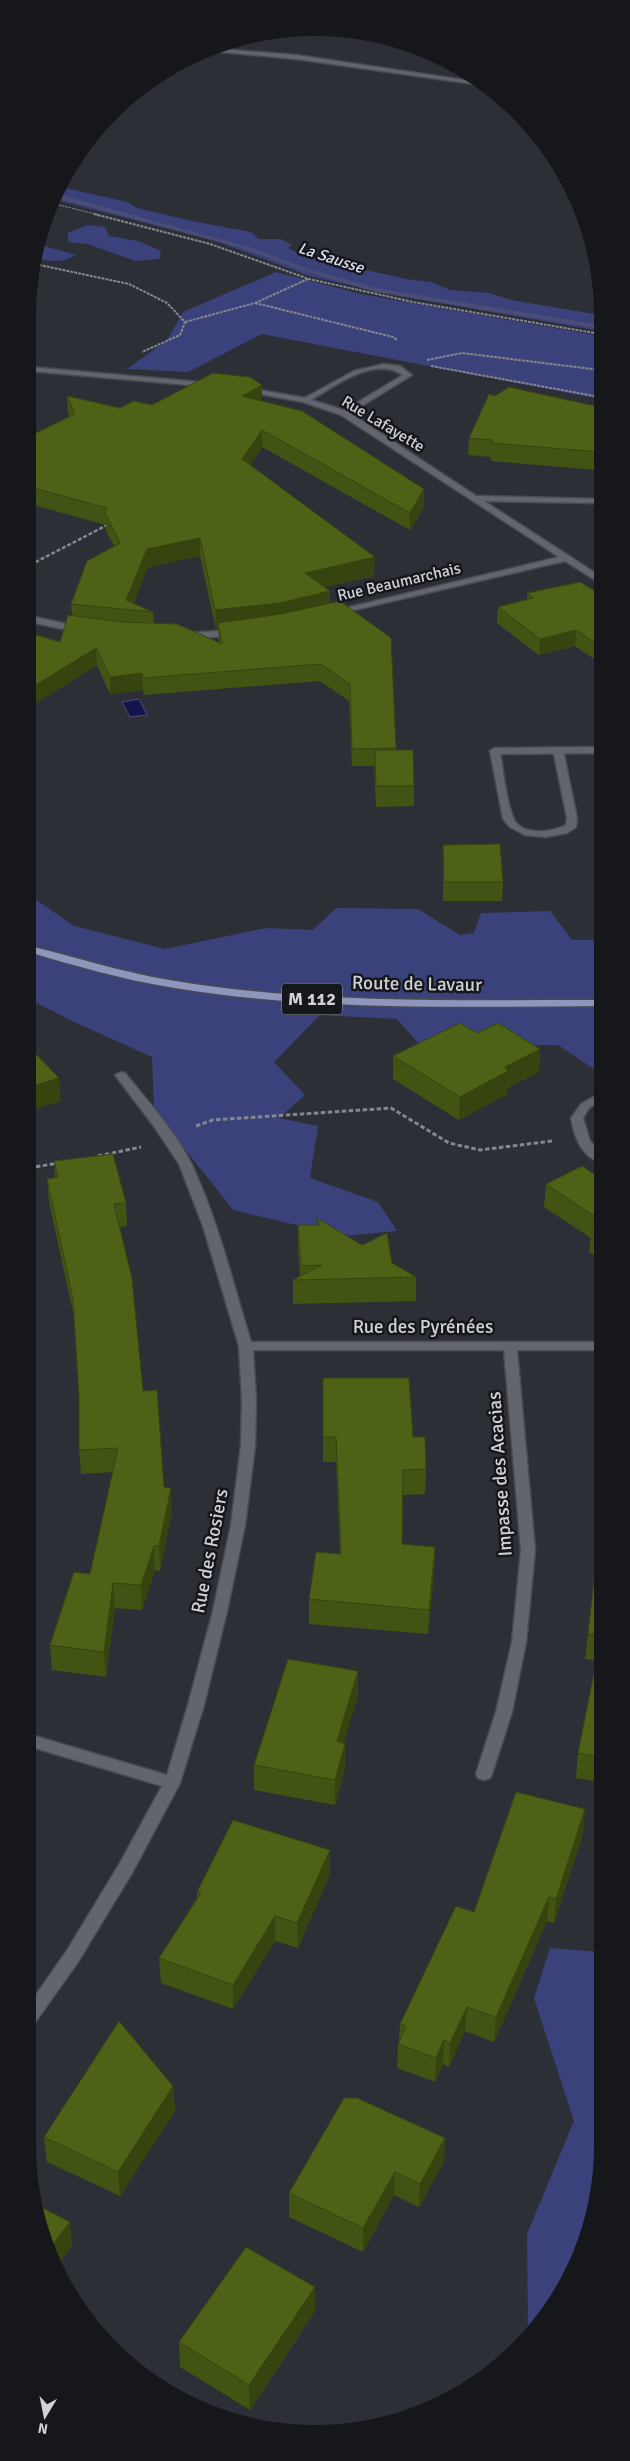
<svg xmlns="http://www.w3.org/2000/svg" width="630" height="2461" viewBox="0 0 630 2461" font-family="Signika,sans-serif">
<rect width="100%" height="100%" fill="#2d2f37"/>
<path fill="#3b427b" d="M61 187 127 202 137 208 192 221 251 232 259 239H281L292 245 288 248 301 254 330 259 353 267 406 279 431 282 450 290 489 293 511 300 600 315V331L389 294 309 276 216 241 56 200Z
M87 225 105 227 109 236 139 241 161 251 159 259 136 261 87 244 68 242V233Z
M41 245 76 255C63 263 51 262 37 258Z
M276 272 361 294 600 336V399L262 334 188 372 127 369 167 340 183 312Z
M35 899 74 926 165 949 266 928 313 930 336 908 418 909 460 935 474 933 481 913 550 911 572 940H600V1073L558 1045H497L432 1059 397 1019 320 1015 274 1062 305 1095 279 1118 318 1126 310 1178 378 1202 397 1231 343 1236 233 1210 154 1110 152 1057 72 1021 29 999V900Z
M550 1948 600 1952V2184L564 2289 533 2325 528 2326 527 2234 574 2121 534 1998Z"/>
<path fill="#14144d" stroke="#4c4d76" d="M139 699 147 715 130 717 122 702Z"/>
<g fill="none" stroke-linecap="round" stroke-linejoin="round">
<path fill="#4c4d76" fill-rule="evenodd" d="M58 194 252 248 305 268 376 288 600 325V329L375 292 301 270 248 250 57 198Z"/>
<defs>
<path id="service" d="M384 364 400 366 412 375 347 415 340 413 403 375C373 355 334 387 308 402L301 400 354 371Z
M558 747 563 750 577 818 576 827 567 833 546 837 525 835 510 827 503 819 490 751 495 748 500 751C503 770 506 800 513 817 520 837 552 832 566 825L567 818 553 750Z
M600 1093V1101L589 1108 583 1118 590 1141 600 1152V1162C581 1157 574 1135 571 1118L581 1104Z"/>
<path id="minor" d="M218 49 296 55 477 82 481 85 296 59 212 51Z
M30 367 211 383 215 385 211 387 30 371Z
M243 387 305 398 347 411 476 496 600 499V503L484 501 600 576V583L565 561 333 615V611L559 557 341 415 303 402 243 391Z
M30 616 81 627 85 630 81 633 30 622Z
M235 630 238 631V635L188 639 184 636 188 633Z
M600 747V753L495 754 490 751 495 748Z
M121 1072 125 1073C147 1100 177 1134 192 1165 218 1221 233 1283 251 1342H600V1350H517L535 1550 526 1642 512 1712 492 1774 490 1778 484 1780 478 1778 476 1774 496 1712 512 1642 521 1550 504 1350H253L256 1400 255 1446 245 1525 227 1611 204 1705 180 1783 132 1873 78 1962 34 2024 28 2026V2006L66 1952 120 1863 162 1786 28 1746V1734L167 1775 188 1705 213 1611 231 1525 241 1446 242 1400 239 1346 203 1226 179 1164 153 1125 115 1075Z"/>
<path id="primary" d="M29 946C76 957 121 972 169 980 311 1004 457 1000 600 1000V1006C457 1007 311 1011 169 987 121 979 75 966 29 952Z"/>
</defs>
<use href="#service" stroke="#494b52" stroke-width="3"/>
<use href="#minor" stroke="#494b52" stroke-width="3"/>
<use href="#primary" stroke="#494b52" stroke-width="3"/>
<path stroke="#85878e" stroke-width="1" stroke-dasharray="2.5 1" stroke-linecap="butt" d="M55 204 99 215"/>
<path stroke="#85878e" stroke-width="2" stroke-dasharray="3 1" stroke-linecap="butt" d="M94 214 210 244 309 279 413 302 600 334
M35 264 129 284 167 303 185 322 180 335 142 352
M255 303 393 337 397 340
M185 322 255 303 308 279
M427 360 462 353 600 370
M431 366 600 397"/>
<path stroke="#85878e" stroke-width="2.5" stroke-dasharray="4 2" stroke-linecap="butt" d="M30 565 109 524"/>
<path stroke="#85878e" stroke-width="3" stroke-dasharray="4.5 2.5" stroke-linecap="butt" d="M196 1126 213 1120 391 1108 449 1143 480 1150 552 1141
M98 1156 141 1147
M29 1168 58 1163"/>
<use href="#service" fill="#63656e" fill-rule="evenodd"/>
<use href="#minor" fill="#63656e" fill-rule="evenodd"/>
<use href="#primary" fill="#8e96be" fill-rule="evenodd"/>
</g>
<path fill="#425413" fill-rule="evenodd" d="M67 396 120 408 152 405 262 401 424 489V507L410 530 262 447 250 464 374 576 324 587 330 591V603L391 638 396 750 414 786V806L376 807 374 766H352L349 701 320 681 144 695 143 690 110 694 97 665 33 705 29 704 30 633 60 642 72 616 71 604 114 546 106 531V525L30 504V436L70 416 68 413ZM200 556 216 629 218 628 219 642 154 623 153 612 133 603 148 567Z
M495 396 600 407V478H596L597 470 491 461V457L468 455 469 438Z
M527 593 600 594V663L575 646 539 655 497 623 498 607 527 599Z
M443 845 503 882 502 901H443Z
M477 1033 540 1049 539 1072 507 1088V1094L459 1120 393 1079V1056Z
M54 1161 126 1203 127 1226 120 1227 143 1391 164 1487 172 1512 160 1571 155 1570 142 1610 115 1608 106 1677 52 1670 50 1645 90 1574 113 1472 81 1474 79 1450V1396L75 1321 49 1202 47 1179 55 1178Z
M600 1178V1259L589 1252 591 1238 544 1207 546 1184Z
M317 1218 416 1277V1301L293 1304V1280L300 1276 298 1249V1225H317Z
M323 1378 413 1437 426 1469 425 1494 403 1495 402 1544 435 1547 434 1572 428 1634 309 1624V1599L340 1554 336 1462H323Z
M596 1387H600V1443L594 1411Z
M600 1570V1782L576 1778 578 1753 597 1660 585 1659 588 1634Z
M358 1671V1696L343 1743 345 1769 335 1805 254 1790V1765Z
M583 1834 554 1923 547 1921 494 2042 465 2031 449 2067 443 2064 435 2082 397 2068 398 2044 399 2040 400 2024 474 1912Z
M330 1874 298 1948 275 1941 233 2009 161 1983 159 1958 197 1898V1892Z
M173 2086 175 2111 120 2196 47 2162 44 2137Z
M445 2138 444 2161 419 2207 394 2195 363 2252 289 2217V2193Z
M315 2311 250 2410 180 2367 179 2342Z"/>
<path fill="#36450f" d="M262 385V402L242 396Z
M262 430V447L243 476 242 459Z
M424 489V507L410 530V513Z
M200 538V556L148 567 131 610 126 600 147 549Z
M375 557 374 576 305 591V573Z
M330 591V609L218 623V628L216 629 215 610Z
M576 630 575 646 539 655 540 639Z
M96 648 97 665 33 705 31 688Z
M142 673 143 690 110 694V677Z
M540 1049 539 1072 507 1088V1094L459 1120 460 1097 505 1067Z
M59 1078 61 1101 29 1111V1087Z
M171 1488 172 1512 160 1571 159 1546Z
M154 1546 155 1570 142 1610 141 1585Z
M435 1547 434 1572 428 1634 429 1610Z
M113 1583 115 1608 106 1677 104 1652Z
M358 1671V1696L337 1766V1741Z
M345 1744V1769L335 1805V1780Z
M30 1792 32 1817 28 1826V1796Z
M585 1809 583 1834 554 1923 556 1899Z
M330 1850V1874L298 1948 297 1923Z
M549 1897 547 1921 494 2042 496 2017Z
M275 1916V1941L233 2009V1985Z
M467 2007 465 2031 449 2067 450 2043Z
M444 2040 443 2064 435 2082 436 2058Z
M173 2086 175 2111 120 2196 118 2172Z
M445 2138 444 2161 419 2207 420 2184Z
M395 2172 394 2195 363 2252V2228Z
M70 2222 72 2246 56 2267 49 2256 48 2251Z
M315 2287V2311L250 2410 249 2385Z"/>
<path fill="#4d6216" stroke="#36450f" d="M213 373 250 377 262 385 242 396 302 411 424 489 410 513 262 430 242 459 375 557 305 573 330 591 280 603 215 610 200 538 147 549 126 600 153 612 71 604 87 561 120 543 105 513 107 508 30 487V436L75 414 67 396 120 408 134 401 152 405Z
M509 387 600 407V460H598V452L492 443V440L469 438 489 394 495 396Z
M580 582 600 594V646L576 630 540 639 498 607 533 598 527 593Z
M340 601 391 638 396 748 352 749 350 684 321 664 143 678 142 673 110 677 96 648 31 688H29L30 633 60 642 68 615 123 622 177 624 222 644 218 623 281 614Z
M375 750H413L414 786H376Z
M500 844 503 882H444L443 845Z
M460 1023 477 1033 498 1023 540 1049 505 1067 508 1071 460 1097 393 1056Z
M29 1047 59 1078 29 1087Z
M113 1154 126 1203 114 1204 132 1278 143 1391 157 1390 164 1487 171 1488 159 1546H154L141 1585 113 1583 104 1652 50 1645 74 1572 90 1574 118 1448 79 1450V1396L73 1299 47 1179 58 1177 54 1161Z
M582 1166 600 1178V1220L546 1184Z
M317 1218 362 1245 387 1233 392 1263 416 1277 293 1280 322 1265 301 1266 298 1225H319Z
M600 1224V1235L591 1229Z
M323 1378H409L413 1437H425L426 1469 403 1470 402 1544 435 1547 429 1610 309 1599 316 1552 341 1554 336 1437H323Z
M596 1387H600V1407Z
M595 1570H600V1636L588 1634Z
M600 1642V1757L578 1753Z
M288 1659 358 1671 337 1741 345 1744 335 1780 254 1765Z
M516 1792 585 1809 556 1899 549 1897 496 2017 467 2007 450 2043 444 2040 436 2058 398 2044 406 2026 400 2024 456 1906 474 1912Z
M233 1820 330 1850 297 1923 275 1916 233 1985 159 1958 201 1893 197 1892Z
M119 2021 173 2086 118 2172 44 2137Z
M344 2098H357L445 2138 420 2184 395 2172 363 2228 289 2193Z
M39 2206 70 2222 48 2251Z
M246 2247 315 2287 249 2385 179 2342Z"/>
<g text-anchor="middle" dominant-baseline="central" stroke-width="5" stroke-linejoin="round" paint-order="stroke">
<g font-size="16" font-style="italic" fill="#d9def1" stroke="#16171b">
<text transform="translate(331 258) rotate(18)">La Sausse</text>
</g>
<g font-size="16" fill="#d0d2d7" stroke="#16171b">
<text transform="translate(383 424) rotate(31)">Rue Lafayette</text>
<text transform="translate(399 582) rotate(-13)">Rue Beaumarchais</text>
</g>
<rect fill="#16171b" stroke="#989a9f" stroke-width="1" x="282" y="983.5" width="60" height="31" rx="4"/>
<g font-size="18" font-weight="bold" fill="#d0d2d7">
<text x="312" y="999">M 112</text>
</g>
<g font-size="19" fill="#d0d2d7" stroke="#16171b">
<text transform="translate(417 984) rotate(1)">Route de Lavaur</text>
<text x="423" y="1327">Rue des Pyrénées</text>
<text transform="translate(500 1474) rotate(-94)">Impasse des Acacias</text>
<text transform="translate(210 1551) rotate(-79)">Rue des Rosiers</text>
</g>
</g>
<path d="M0 0H630V2461H0ZM315 36H315A279 279 0 0 1 594 315V2146A279 279 0 0 1 315 2425H315A279 279 0 0 1 36 2146V315A279 279 0 0 1 315 36Z" fill="#16171b" fill-rule="evenodd"/>
<g transform="translate(45 2416) rotate(190)" stroke="#16171b" stroke-width="4" paint-order="stroke">
<path d="M0-4L9 19L0 12L-9 19Z" fill="#d0d2d7"/>
<text y="-8" font-size="14" font-weight="bold" text-anchor="middle" fill="#d0d2d7">N</text>
</g>
</svg>
